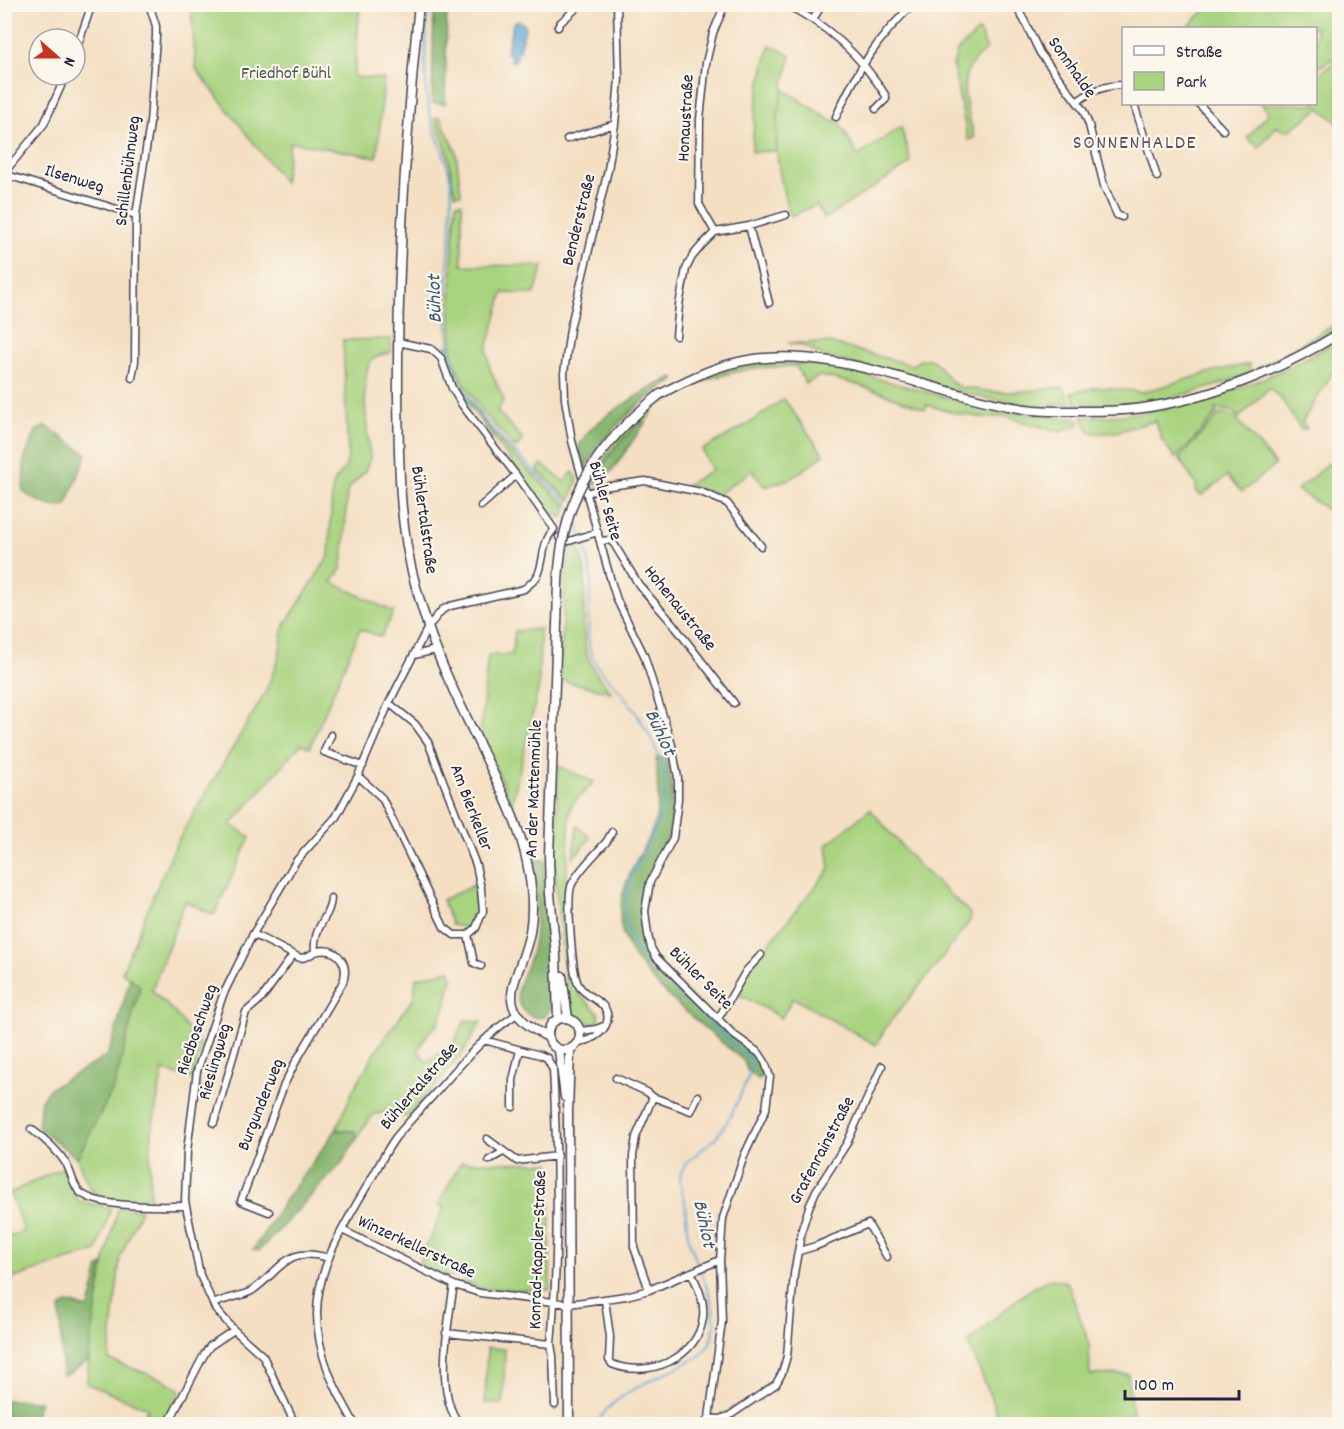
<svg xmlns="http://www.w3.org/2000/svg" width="1344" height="1429" viewBox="0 0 1344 1429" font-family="Dekko,sans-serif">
<rect width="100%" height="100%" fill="#fbf7ec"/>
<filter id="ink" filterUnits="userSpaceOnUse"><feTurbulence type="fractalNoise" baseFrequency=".0167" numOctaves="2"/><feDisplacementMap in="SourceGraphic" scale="12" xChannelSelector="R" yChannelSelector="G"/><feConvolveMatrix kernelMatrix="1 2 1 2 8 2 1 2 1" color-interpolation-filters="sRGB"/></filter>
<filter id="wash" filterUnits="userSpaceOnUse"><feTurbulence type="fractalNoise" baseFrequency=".008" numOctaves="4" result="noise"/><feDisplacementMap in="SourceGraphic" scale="24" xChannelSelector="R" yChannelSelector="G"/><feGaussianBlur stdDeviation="1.35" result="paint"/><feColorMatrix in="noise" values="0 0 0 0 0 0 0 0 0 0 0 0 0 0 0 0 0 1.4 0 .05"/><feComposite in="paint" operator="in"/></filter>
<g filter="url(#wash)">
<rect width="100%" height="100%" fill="#f4dfc2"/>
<path fill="#a8d37f" stroke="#657a5d" stroke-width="1.5" d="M191 5H360L354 77 384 79 377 157 290 142 284 182 196 69Z
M1210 5H1339V55L1316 69V28H1187Z
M979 31 987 49C951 75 967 100 974 138L968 140 953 66 957 51Z
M770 45 791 56C782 88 776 118 776 151L752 152C753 115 760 80 770 45Z
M1339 60V124L1320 108 1290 130H1281L1277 126 1259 148 1247 138 1269 113 1261 104H1316V76Z
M783 89 833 122 837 118 858 156 901 127 911 163 824 219 817 205 790 216C776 170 772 137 783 89Z
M440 117 456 151 461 194H455L447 151 435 118Z
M456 203H462V265L543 266 535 294 503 293 487 349 490 369 504 400 497 411 523 439 516 448C491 423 468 397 455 363 451 350 451 332 451 318 450 279 453 241 456 203Z
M1339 322V327L1284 358 1259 370 1257 369Z
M391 339V353C383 354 375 355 370 363 360 378 368 438 370 458L365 471 347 490 344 551 341 569 332 582 394 612 381 637 360 629 310 747 301 744 231 825 250 837 214 915 185 901 152 990 176 1014 201 1047 192 1079 163 1071 153 1123 150 1153V1202C133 1202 101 1206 91 1189 85 1180 81 1168 77 1158L115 1085 140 986 122 972 156 889 178 840 264 695 279 658 283 628 329 556 332 491 335 481 346 466 348 456 343 340Z
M1339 339V363L1302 422 1307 429 1301 430 1282 400 1269 388 1239 418 1231 411 1216 409 1217 413 1190 444 1175 458 1163 442 1155 421 1112 433H1090L1082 417C1171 416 1263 387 1339 339Z
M788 343H829L912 365C938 347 939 374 956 385 959 387 966 388 969 388 1001 396 1032 390 1063 387L1071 404 1038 406 984 398 823 356 804 346Z
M445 346H449C459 414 520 461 567 506L563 517 551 514 464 399 453 378Z
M772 362 832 366 977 406 1020 414 1054 416 1055 418H1076L1079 424 1061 432 1056 431 1003 416 987 418 959 414 927 405 925 409C891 396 856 382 819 376L806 384 796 366 753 368 711 378 655 407 645 423 641 420 615 448 597 472 595 471C636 405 696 370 772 362Z
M1249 364 1251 371 1250 374C1197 394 1154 403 1098 406L1097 404H1076L1071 393 1097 387 1143 392 1215 371Z
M784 399 824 455 792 478 765 487 752 470 717 495 686 485 712 470 702 450 748 424Z
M1226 414 1237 419 1275 465 1242 492 1227 476 1202 495 1197 493 1196 485 1179 458 1219 415Z
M1329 463 1339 481V517L1297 490Z
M542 464 564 482 573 472 578 479 570 500 537 470Z
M578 546C594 580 576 621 588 657 593 671 602 681 611 692L559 680 566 570 571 547Z
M540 629 539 686 512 803 480 734 488 655H512L515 631Z
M558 766 594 782 573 803 570 811 566 887 575 983 579 994 598 1012 599 1020 594 1024 588 1023 573 1012 565 979 555 875Z
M870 809 917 864 968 911 971 917 970 921 931 972 888 1024 876 1045 793 998 781 1018 737 993 746 971 830 869 827 845Z
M577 826 590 838 573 858Z
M474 885 479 911 469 928 452 925 442 900Z
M451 970 452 978 446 1005 437 1025 428 1033 418 1050 426 1061C437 1058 442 1049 453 1045L465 1020 481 1022 461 1056 408 1117C374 1112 376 1106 358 1137L354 1131 336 1130 353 1090 378 1048 414 997 416 978Z
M461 1162 550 1163V1290L482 1289 475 1287V1284H465L464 1276H440L418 1265 444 1207 438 1205Z
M64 1167 78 1201 111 1208 97 1251 5 1281V1239L24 1231 10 1193Z
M118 1208 141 1210 120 1258 109 1360 165 1380 181 1391 166 1421 145 1413 148 1408 87 1384C90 1324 103 1265 118 1208Z
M1050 1279 1067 1282 1089 1342 1090 1375 1128 1374 1133 1424H1000L989 1393 968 1343C994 1320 1018 1293 1050 1279Z
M487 1348 505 1349 503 1404 485 1403Z"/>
<path fill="#86b56e" stroke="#546c54" stroke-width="1.5" d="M434 5H447V7L445 104 432 103Z
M673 377 675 380C639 400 607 432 585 467 583 461 579 455 579 449 581 424 652 387 673 377Z
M641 420 645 423 614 468 599 485 591 483 615 448Z
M46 426 87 454 66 506C54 510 32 500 23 491L24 460 36 431Z
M666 757C673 784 676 816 666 843 661 857 651 870 646 884 636 908 641 937 652 960L754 1056 762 1073 759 1079 747 1070 744 1061C709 1030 636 978 623 934 617 915 622 893 629 876 636 859 647 843 654 826 661 805 657 780 656 758Z
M545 859 544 891 553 1004 545 1017C534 1019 524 1015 519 1003 513 989 527 968 531 954 539 923 537 892 532 861Z
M130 978 140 986 115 1085 77 1158 38 1127 41 1100 50 1088 106 1057 113 1041Z
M336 1130 354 1131 358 1137 341 1164 259 1251 253 1250 285 1200Z
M103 1265 88 1361 68 1374 62 1375 60 1308 69 1303 89 1309 99 1267Z
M5 1400 40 1401 32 1424H5Z"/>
<path fill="#59a4d1" stroke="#3e6386" stroke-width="1.5" d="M518 20 526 26 515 62 510 61 511 54 506 53 513 23Z"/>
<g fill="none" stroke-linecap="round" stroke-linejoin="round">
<path stroke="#59a4d1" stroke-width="2" d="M429 4C425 37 422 91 432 122 439 143 448 161 451 183 454 217 448 252 447 287 447 310 447 337 452 359 466 416 527 463 568 502L569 506
M573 514C582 535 590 556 591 579 591 602 584 635 592 656 598 672 613 682 623 695 638 713 661 752 664 775 669 815 653 831 637 864 605 934 642 962 691 1005 710 1023 728 1041 748 1057L751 1063V1071C741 1092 732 1118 717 1136 706 1149 679 1162 680 1180 680 1187 684 1195 685 1202 686 1214 686 1227 689 1239 697 1273 736 1327 698 1357 666 1375 612 1391 597 1424"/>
</g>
</g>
<g filter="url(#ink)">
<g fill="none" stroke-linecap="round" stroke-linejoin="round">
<defs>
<path id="street" d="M617 4 619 79 615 124 608 170 570 329 564 373 565 399 572 441 611 581 617 600 644 655 672 745 678 778V799L673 838 650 882 645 911 648 935 651 948 656 957 734 1035 759 1053 765 1062 770 1077 766 1109 744 1156 723 1218 720 1260 722 1321 709 1418 704 1424
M784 4C826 23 862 57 886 96V99L876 109
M1014 4 1023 18 1040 53 1083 110 1089 125 1104 186 1117 215 1122 217
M813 20 822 4
M558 27 560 23 581 4
M75 53 92 4
M1077 102C1090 91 1106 85 1124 85
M1134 104 1157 177
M1199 104 1223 130
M836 117C855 74 878 36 914 4
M567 139 615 124
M4 173 44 124 66 75
M4 174 136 215
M749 226 769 303
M715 232 699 204 700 119 706 63 713 33 725 4
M676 336 679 305 686 269 692 257 702 245 715 232 749 226 786 215
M132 378 135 361 136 215 150 123 156 37V26L149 4
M588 493 603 487 645 481 701 492 727 503 761 546
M481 506 516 475
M559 537 566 542 598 532
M601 541 610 540 614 544 639 585 673 624 734 703
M414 655 436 650
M331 735 324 752 363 766
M358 776 382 798 444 927 454 935H468L476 928 483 911 481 889 476 865 428 742 415 724 389 703
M253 934 300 958C308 958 311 953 318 951 339 947 349 965 343 982L295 1063 284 1085 241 1201 269 1212
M468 935 474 963 481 966
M315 952C312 926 331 917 331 898
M718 1019 746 971 761 955
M580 1031 596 1029 604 1026
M578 1042C592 1041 611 1030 607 1013 604 1000 584 997 578 984 572 972 566 895 572 884 580 868 596 854 607 841L612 832
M616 1078 647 1092 653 1097 636 1137 633 1156 634 1247 649 1290
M653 1097 691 1111 698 1096
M513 1107V1080L520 1050
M214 1123 246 1012 262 998 293 955
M31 1129C45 1139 58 1150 67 1165 71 1173 73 1183 78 1190 93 1209 162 1206 186 1206
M487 1139 517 1161 557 1156
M489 1160 503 1152
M342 1230 454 1285 480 1293 569 1304 626 1296 649 1290 720 1260
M799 1251 816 1246 868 1224 887 1257
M454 1285C448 1321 434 1396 460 1424
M605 1300 610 1337 609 1360 612 1364C648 1379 699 1358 703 1317 705 1301 698 1287 691 1272
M214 1304C226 1297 243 1297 253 1290 283 1269 285 1245 329 1258
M446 1333 551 1344C559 1253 558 1161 553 1069L547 1058 540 1055 484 1040
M551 1344 553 1356 555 1405
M709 1418 719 1419 729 1416 776 1384 782 1373 787 1356 794 1274 802 1229 809 1207 816 1191 847 1143 882 1066
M168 1424 205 1353 210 1346 234 1330
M295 1424 263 1356 234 1330 215 1308 200 1275 185 1201 187 1151 197 1071 223 995 253 934 296 861 336 817 358 776 389 703 428 627 442 610 450 606 524 589C528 585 535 581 538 575 545 559 541 543 554 529L516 475 462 405 452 388 441 358 431 349 398 342
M355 1424C335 1389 317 1356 317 1314 317 1265 346 1222 370 1181 379 1166 386 1150 396 1137 409 1121 424 1106 438 1090 462 1063 486 1034 517 1014"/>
<path id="secondary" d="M419 4C406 134 397 264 398 394 399 458 398 524 416 587 422 608 428 629 436 649 449 684 467 718 483 752 500 788 519 823 527 862 532 886 534 909 530 932 521 980 486 1007 548 1037
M659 395C682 382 705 371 730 364 825 338 926 393 1019 408 1038 412 1058 411 1078 411 1103 411 1130 411 1155 406 1221 395 1283 368 1340 333
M557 624 549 855 550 894 556 955 558 1019
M562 976 568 1018
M548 1034a16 16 0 1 1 32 0a16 16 0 1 1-32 0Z
M559 1050 565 1097
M569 1424 568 1113 570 1049"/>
</defs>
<use href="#street" stroke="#423e4f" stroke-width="9"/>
<use href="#secondary" stroke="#423e4f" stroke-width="11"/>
<use href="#street" stroke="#fff" stroke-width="6"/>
<use href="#secondary" stroke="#fff" stroke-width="8"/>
<defs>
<path id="secondary-bridge" d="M557 624C558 606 557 587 559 569 565 492 601 441 659 395"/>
</defs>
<use href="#secondary-bridge" stroke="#423e4f" stroke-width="11" stroke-linecap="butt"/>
<use href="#secondary-bridge" stroke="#fff" stroke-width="8"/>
</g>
</g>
<g text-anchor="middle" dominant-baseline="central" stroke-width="4.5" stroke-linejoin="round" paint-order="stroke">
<g font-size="18" fill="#22223b" stroke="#fbf7ec">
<text transform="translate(1071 68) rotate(55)">Sonnhalde</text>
<text transform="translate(687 118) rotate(-87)">Honaustraße</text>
<text transform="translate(129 171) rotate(-83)">Schillenbühnweg</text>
<text transform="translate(74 180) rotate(17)">Ilsenweg</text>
<text transform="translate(580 220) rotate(-76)">Benderstraße</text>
<text transform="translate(604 501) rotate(74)">Bühler Seite</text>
<text transform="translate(423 520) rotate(82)">Bühlertalstraße</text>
<text transform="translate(679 609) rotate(51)">Hohenaustraße</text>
<text transform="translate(535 789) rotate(-88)">An der Mattenmühle</text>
<text transform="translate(470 808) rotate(69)">Am Bierkeller</text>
<text transform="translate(700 979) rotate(45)">Bühler Seite</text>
<text transform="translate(198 1030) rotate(-71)">Riedboschweg</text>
<text transform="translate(216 1062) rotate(-74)">Rieslingweg</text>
<text transform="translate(420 1087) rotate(-49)">Bühlertalstraße</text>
<text transform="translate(262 1105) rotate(-68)">Burgunderweg</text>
<text transform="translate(823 1151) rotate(-62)">Grafenrainstraße</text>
<text transform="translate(416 1248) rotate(25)">Winzerkellerstraße</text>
<text transform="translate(539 1250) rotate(-88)">Konrad-Kappler-Straße</text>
</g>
<g font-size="18" fill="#4a574f" stroke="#fbf7ec">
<text x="286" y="74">Friedhof Bühl</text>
</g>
<g font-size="20" letter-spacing="1.5" fill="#5f4d5b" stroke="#fbf7ec">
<text x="1135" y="144">SONNENHALDE</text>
</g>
<g font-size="20" font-style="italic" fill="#385677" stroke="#fbf7ec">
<text transform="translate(436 299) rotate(-92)">Bühlot</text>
<text transform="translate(659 733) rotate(65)">Bühlot</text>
<text transform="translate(703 1224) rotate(78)">Bühlot</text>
</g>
</g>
<rect width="1344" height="1429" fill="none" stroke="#fbf7ec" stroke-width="24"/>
<rect x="1122" y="27" width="195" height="78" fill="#fbf7ec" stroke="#a4a2a5" stroke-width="1.5"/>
<rect x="1134" y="46" width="30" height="9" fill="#ffffff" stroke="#a4a2a5" stroke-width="1.5"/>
<text x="1176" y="57" font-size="18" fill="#22223b">Straße</text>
<rect x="1134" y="72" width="30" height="18" fill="#a8d37f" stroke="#a4a2a5" stroke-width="1.5"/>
<text x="1176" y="87" font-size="18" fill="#22223b">Park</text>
<g transform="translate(57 57) rotate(111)"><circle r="28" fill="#fbf7ec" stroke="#a4a2a5" stroke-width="1.5"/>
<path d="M0-4.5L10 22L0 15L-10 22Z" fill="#c8321e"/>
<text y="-9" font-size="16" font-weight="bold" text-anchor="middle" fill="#22223b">N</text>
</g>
<path d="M1125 1390v9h114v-9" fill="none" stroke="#22223b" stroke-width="3"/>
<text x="1134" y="1390" font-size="18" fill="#22223b" stroke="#fbf7ec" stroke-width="4.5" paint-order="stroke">100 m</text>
</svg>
